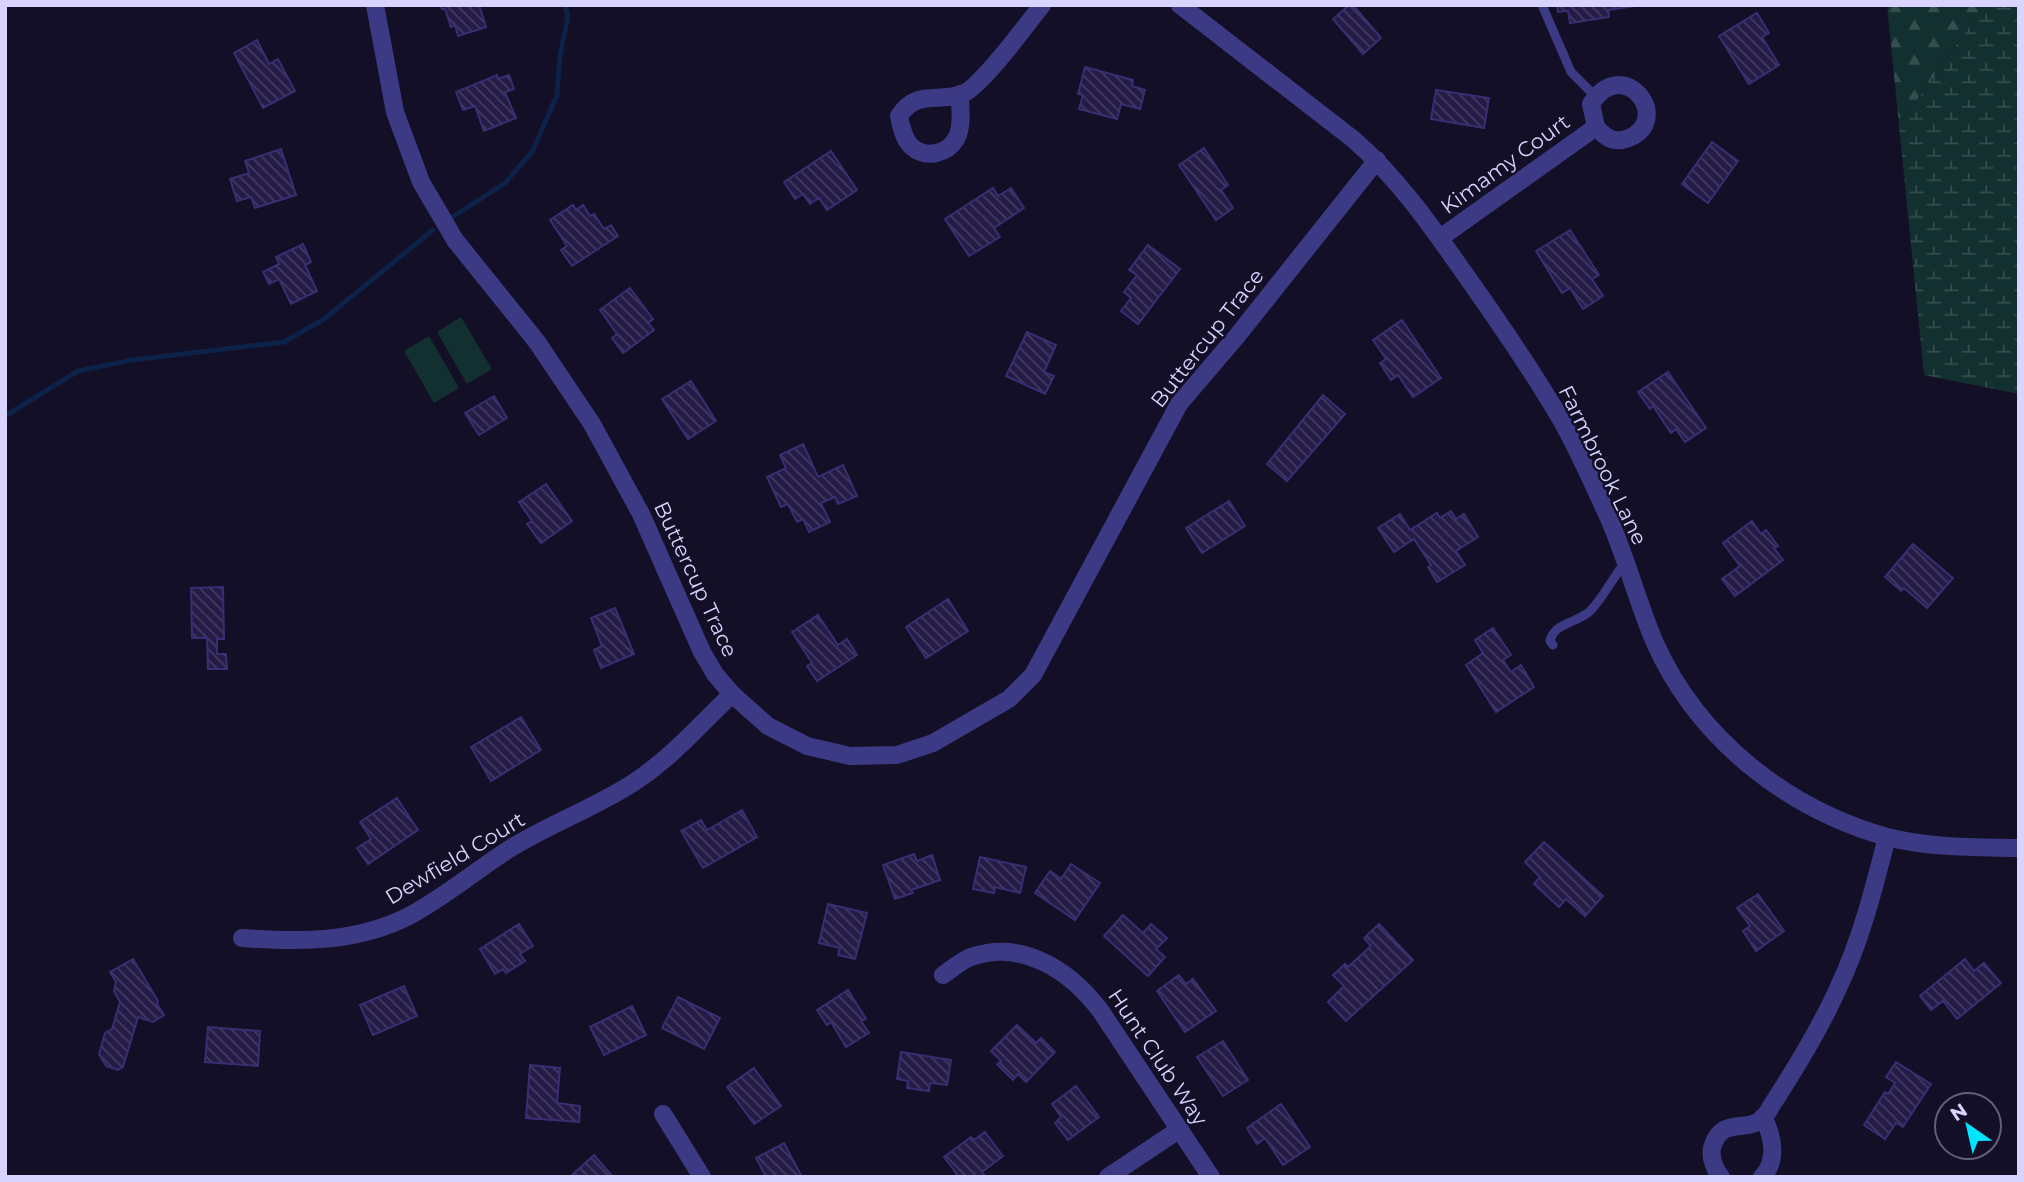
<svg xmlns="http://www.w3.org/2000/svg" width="2024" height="1182" viewBox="0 0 2024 1182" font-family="Montserrat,sans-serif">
<defs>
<pattern id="forest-firs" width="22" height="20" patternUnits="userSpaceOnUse" patternTransform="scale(1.75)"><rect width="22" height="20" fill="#12302f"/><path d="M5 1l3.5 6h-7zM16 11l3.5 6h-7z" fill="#344d4e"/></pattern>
<pattern id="wetland-marsh" width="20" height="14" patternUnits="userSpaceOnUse" patternTransform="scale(1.75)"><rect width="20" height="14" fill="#12302f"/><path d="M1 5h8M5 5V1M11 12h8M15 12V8" fill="none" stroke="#344d4e"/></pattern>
<pattern id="building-back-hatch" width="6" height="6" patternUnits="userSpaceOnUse" patternTransform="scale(1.75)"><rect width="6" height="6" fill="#241b47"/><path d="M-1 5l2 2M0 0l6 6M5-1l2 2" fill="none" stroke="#433b63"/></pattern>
</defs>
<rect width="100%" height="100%" fill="#130f26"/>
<path fill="#12302f" d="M461 317 492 369 467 384 437 332Z
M429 336 459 388 434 403 404 351Z"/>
<path fill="url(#forest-firs)" d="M1887 5H1985L1899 125Z"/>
<path fill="url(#wetland-marsh)" d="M1985 5H2019V394L1924 375 1899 125Z"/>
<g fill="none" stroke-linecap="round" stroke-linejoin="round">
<path stroke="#0c2248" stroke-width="5" d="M451 218 505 183 532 152 557 95 560 55 568 17 565 5
M5 416 78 371 132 360 284 342 324 319 433 230"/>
</g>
<path fill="url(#building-back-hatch)" stroke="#3b2d73" stroke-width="2" d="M440 5H479L486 27 458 36 455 25 451 27 445 9H442Z
M1349 5H1353L1381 38 1363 54 1333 19Z
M1557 5H1642L1608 10 1609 17 1570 23 1568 11 1558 12Z
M1757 13 1769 33 1762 37 1779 65 1749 84 1719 36Z
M257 40 269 64 278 59 295 91 263 108 234 53Z
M1085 67 1133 80 1132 86 1145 90 1140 109 1121 104 1117 119 1079 109 1083 95 1078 94Z
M497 75 498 79 509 75 514 89 505 92 516 118 484 131 475 106 463 110 456 92Z
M1436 90 1489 98 1484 128 1431 119Z
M1712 142 1738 161 1708 203 1682 184Z
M1204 148 1228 185 1221 190 1233 208 1216 220 1179 165Z
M281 149 296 195 255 208 251 197 237 201 230 179 249 173 245 161Z
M831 151 857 190 827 210 819 198 810 204 803 194 795 199 784 182Z
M993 188 998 196 1011 188 1024 208 994 228 1000 237 969 256 945 219Z
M573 205 576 210 583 205 590 216 594 214 604 229 611 225 618 236 572 266 561 250 567 246 550 220Z
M1570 230 1599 275 1592 279 1603 296 1583 309 1570 288 1562 293 1536 251Z
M303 244 311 262 305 265 317 291 291 304 279 279 269 284 263 272 279 264 276 257Z
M1148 245 1180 269 1138 324 1121 311 1131 298 1124 292 1137 275 1129 270Z
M630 288 653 319 648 323 654 330 623 353 612 338 617 334 600 310Z
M1402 320 1441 378 1413 397 1398 375 1391 380 1380 363 1386 359 1373 340Z
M1027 332 1056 345 1044 372 1054 376 1045 394 1006 376Z
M1668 372 1706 428 1685 442 1676 429 1671 433 1653 406 1650 409 1638 392Z
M691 381 716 421 688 439 662 399Z
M1323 395 1345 414 1287 481 1267 464Z
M494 396 507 418 479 435 465 413Z
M803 444 818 477 843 465 857 496 838 504 835 497 821 503 830 522 809 532 803 519 797 522 788 504 781 507 767 477 786 468 780 455Z
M546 484 572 521 541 543 527 524 532 521 519 502Z
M1229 501 1245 526 1202 553 1186 528Z
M1451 511 1456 519 1464 514 1478 537 1456 551 1465 565 1437 582 1428 567 1431 565 1414 539 1394 552 1378 528 1400 514 1410 530 1437 513 1440 518Z
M1752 521 1761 534 1766 530 1778 546 1774 548 1783 560 1735 596 1722 579 1740 566 1723 543Z
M1913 544 1953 578 1927 608 1904 588 1901 591 1885 577Z
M223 587 224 639H217V654H226L227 669H208L207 638H192L191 588Z
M948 599 968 631 926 658 906 627Z
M615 608 634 654 601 668 594 650 602 646 591 618Z
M818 615 838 645 847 639 857 655 817 681 807 666 812 663 792 632Z
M1493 628 1511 655 1503 660 1511 672 1521 665 1534 687 1496 712 1466 665 1483 653 1475 640Z
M521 717 541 750 491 781 471 747Z
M397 798 418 830 368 864 357 848 371 839 360 822Z
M742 810 757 837 703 868 681 831 701 820 707 830Z
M1544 842 1603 896 1585 916 1566 899 1559 907 1534 884 1540 877 1525 862Z
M914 854 917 861 932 855 940 880 911 890 913 893 895 899 883 865Z
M980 857 1026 867 1020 893 995 887 994 893 973 889Z
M1071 864 1100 883 1075 920 1035 893 1050 871 1061 879Z
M1758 894 1784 931 1756 951 1743 931 1750 926 1737 908Z
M828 904 867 913 855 959 838 955 840 948 819 943Z
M1123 915 1143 933 1151 924 1167 938 1156 949 1165 957 1148 976 1104 936Z
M519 924 533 946 520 954 525 961 506 973 503 969 495 974 480 949Z
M1379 924 1413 960 1346 1021 1328 1002 1344 986 1333 975 1345 964 1348 967 1371 946 1364 938Z
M133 959 158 1001 157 1004 164 1015 153 1022 138 1017 123 1067 118 1070 106 1066 99 1054 105 1033 112 1029 120 1002 114 991 116 982 110 972Z
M1965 959 1974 971 1984 963 2001 983 1957 1019 1943 1001 1931 1010 1920 996Z
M1179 975 1186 984 1193 979 1216 1011 1185 1032 1157 991Z
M404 986 417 1016 373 1035 360 1005Z
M848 990 866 1019 861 1021 869 1033 846 1047 831 1022 827 1025 817 1010Z
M678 997 720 1018 704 1049 662 1028Z
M632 1006 646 1035 604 1055 590 1027Z
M1017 1025 1036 1043 1041 1038 1055 1052 1026 1082 1018 1074 1013 1080 997 1064 1001 1061 991 1051Z
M208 1027 260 1031 258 1066 205 1062Z
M1223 1041 1248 1080 1223 1096 1197 1057Z
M901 1052 951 1060 947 1085 930 1083 929 1091 907 1088 908 1081 897 1079Z
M1896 1062 1931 1084 1903 1127 1896 1123 1885 1139 1864 1125 1885 1092 1888 1094 1895 1083 1886 1077Z
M530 1065 560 1068 557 1103 580 1106 579 1122 526 1118Z
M754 1068 781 1106 754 1124 727 1087Z
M1076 1086 1099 1117 1068 1140 1055 1123 1061 1117 1052 1104Z
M1281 1104 1310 1147 1283 1165 1265 1138 1257 1144 1247 1128Z
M985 1132 1003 1156 982 1172 985 1177H959L944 1157 971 1137 974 1140Z
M784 1143 802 1177H766L756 1158Z
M594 1155 613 1177H573L572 1175Z"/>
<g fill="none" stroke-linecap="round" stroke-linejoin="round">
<path stroke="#3d3a85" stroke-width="9" d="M1542 5 1571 72 1596 97
M1553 645 1550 641C1554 623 1576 623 1589 612 1603 599 1612 578 1625 563"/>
<path stroke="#3d3a85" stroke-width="18" d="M375 5 395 112 421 182 455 240 537 342 592 424 641 514 702 652 715 674 732 694 768 726 807 746 850 756 897 755 933 743 1009 699 1033 675 1179 404 1237 336 1377 160
M1180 5 1353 139C1399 179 1432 227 1467 277 1501 325 1534 373 1563 423 1579 452 1593 484 1607 514 1626 556 1637 601 1655 643 1698 739 1787 809 1887 837 1930 848 1975 847 2019 848
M960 94C960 108 963 127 956 139 947 154 926 159 912 147 904 140 901 126 899 116 917 89 937 103 962 94 980 88 1028 23 1042 5
M1440 238 1596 127 1591 104C1623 53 1674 119 1629 138 1614 144 1606 138 1596 127
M242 938C300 942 356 943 409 916 445 897 476 870 511 848 550 824 594 808 633 783 670 759 700 725 732 694
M943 975C952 969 962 960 971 957 1023 939 1070 971 1100 1010L1211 1177
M663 1114 702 1177
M1108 1177 1180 1129
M1721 1177C1714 1168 1710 1159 1712 1148 1721 1115 1746 1134 1763 1118 1768 1114 1771 1105 1775 1100 1799 1063 1822 1025 1840 984 1862 937 1874 887 1887 837
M1762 1177C1778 1161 1773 1136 1763 1117"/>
</g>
<g text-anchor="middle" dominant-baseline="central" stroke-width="5" stroke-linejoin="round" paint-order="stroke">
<g font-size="21" fill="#d9d4ff" stroke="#130f26">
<text transform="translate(1505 164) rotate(-36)">Kimamy Court</text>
<text transform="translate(1207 338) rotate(-52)">Buttercup Trace</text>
<text transform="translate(1603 465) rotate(64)">Farmbrook Lane</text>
<text transform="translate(696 579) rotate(65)">Buttercup Trace</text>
<text transform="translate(455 858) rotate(-31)">Dewfield Court</text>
<text transform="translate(1158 1057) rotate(56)">Hunt Club Way</text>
</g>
</g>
<rect width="2024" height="1182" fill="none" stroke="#d9d4ff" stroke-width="14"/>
<g transform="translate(1968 1126) rotate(326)"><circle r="33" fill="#130f26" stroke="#625e7d" stroke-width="2"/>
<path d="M0-5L12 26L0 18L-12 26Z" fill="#00e5ff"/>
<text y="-10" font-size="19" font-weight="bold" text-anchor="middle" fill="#d9d4ff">N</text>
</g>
</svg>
